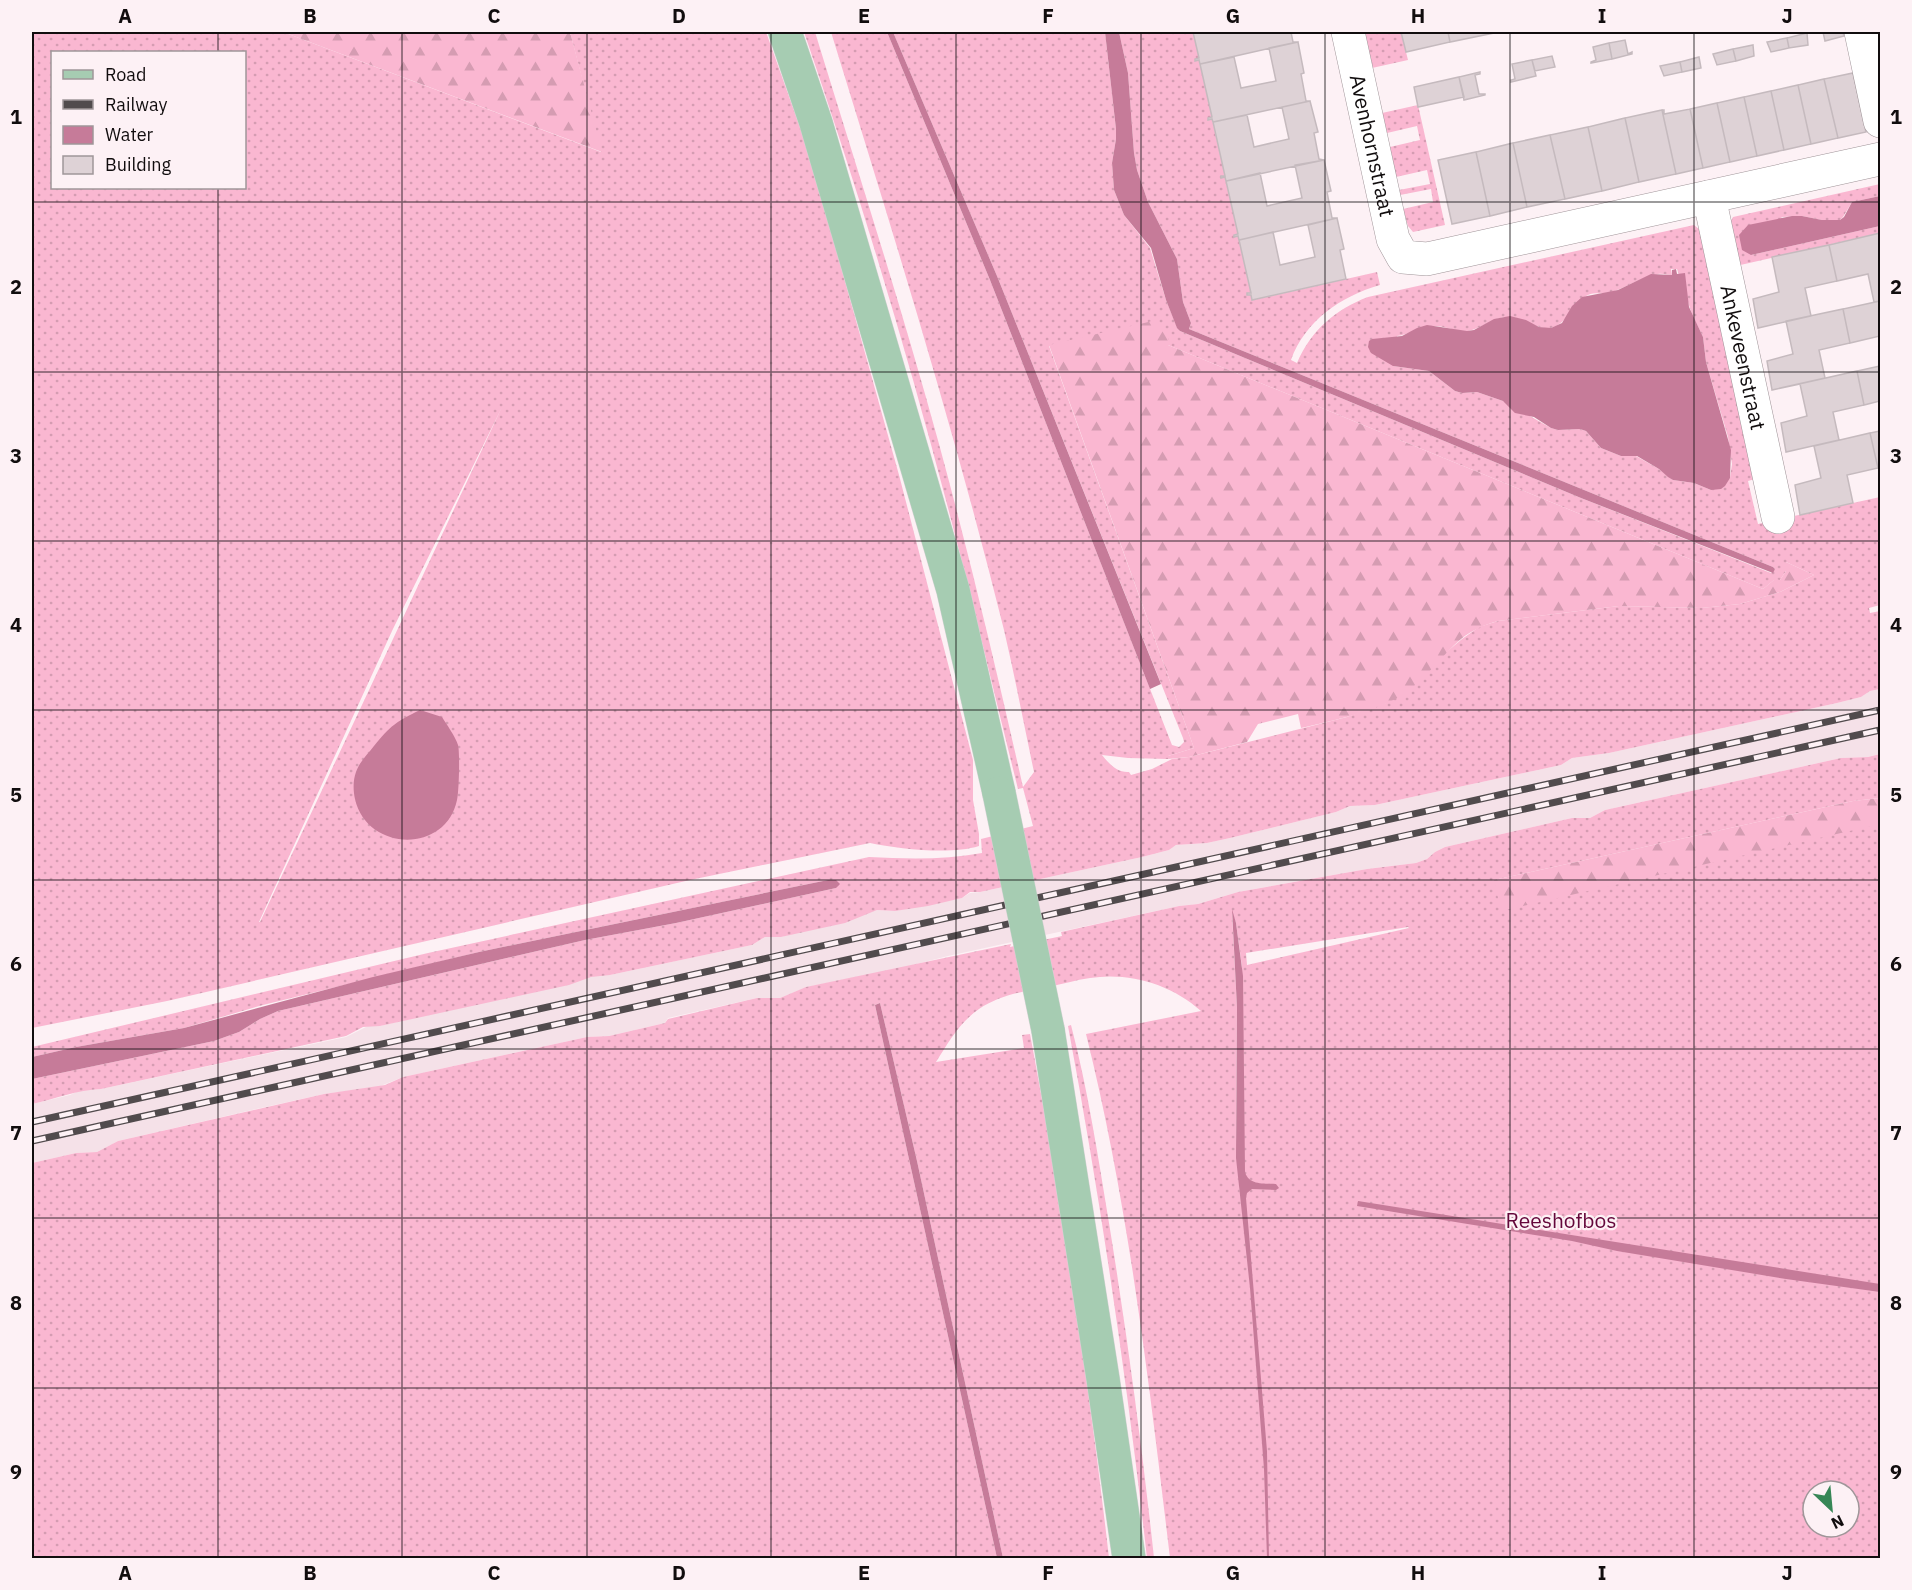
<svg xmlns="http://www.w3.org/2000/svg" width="1912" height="1590" viewBox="0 0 1912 1590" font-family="'IBM Plex Sans',sans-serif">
<defs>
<pattern id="grass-dots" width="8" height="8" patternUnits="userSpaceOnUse" patternTransform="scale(1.5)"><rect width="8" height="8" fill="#fab7d1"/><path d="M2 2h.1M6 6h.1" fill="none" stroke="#d59cb2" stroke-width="1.8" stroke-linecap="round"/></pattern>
<pattern id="forest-firs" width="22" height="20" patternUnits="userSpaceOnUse" patternTransform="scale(1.5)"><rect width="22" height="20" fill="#fab7d1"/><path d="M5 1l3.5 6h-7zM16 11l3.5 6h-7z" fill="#d59cb2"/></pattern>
</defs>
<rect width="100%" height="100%" fill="#fdf1f5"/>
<path fill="#f5e1e8" d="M1880 689V754L1868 757 1841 758 1605 810 1590 818H1572L1445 847 1435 852 1427 859 1416 863 1367 869 1238 892 1198 904 1179 906 948 956 901 968 807 987 780 998H757L668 1018 665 1023 609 1036 587 1037 403 1077 378 1087 324 1094 252 1110 118 1141 97 1152 76 1153 32 1163V1104L70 1095 80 1090 101 1089 346 1037 368 1026H380L598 975H610L752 945 765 937H781L877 910 895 911 962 898 970 893 980 892 1142 857 1169 850 1176 845 1207 843 1230 838 1336 812 1350 806 1375 805 1561 765 1572 758 1609 753 1837 703 1861 697 1870 691Z"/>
<path fill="url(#grass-dots)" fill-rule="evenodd" d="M32 32H283L601 152 570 32H766L801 130 838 256 899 475 973 760V800L979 834V846C951 855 899 849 870 843L690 880 167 1001 32 1028ZM52 52H244V188H52ZM502 407 260 922H259L392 631Z
M804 32H815C857 169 901 305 939 444 970 558 997 672 1023 787L1034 772C1024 725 1015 677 1004 630 954 428 892 230 831 32H887L990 280 1172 745 1179 747 1184 742 1183 738 997 276 893 32H1105L1116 129V139L1112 163 1114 190 1124 215 1150 248 1166 300 1177 327 1180 331 1581 498 1771 573 1775 569 1773 567 1189 329 1191 323 1183 302 1177 259 1148 202 1137 170 1134 153 1128 73 1119 32H1193L1199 58 1195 60H1199L1212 117 1208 119H1212L1225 176 1221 177H1225L1238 234 1234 235 1238 236 1251 293H1247L1251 295 1253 300 1377 272 1380 285C1341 296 1305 321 1291 360L1297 363C1311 330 1336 309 1368 297L1694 225 1700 230 1758 478 1748 481 1758 524 1880 497V605L1869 608 1870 613 1880 611V689L1870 691 1861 697 1837 703 1609 753 1572 758 1561 765 1375 805 1350 806 1336 812 1230 838 1207 843 1176 845 1169 850 1142 857 980 892H970L962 898 928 906 895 911 877 910 845 923 781 937H765L752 945 610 975 591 977 569 985 380 1026 363 1027 346 1036 101 1089C77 1090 55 1099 32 1104V1079L214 1041 239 1032 260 1019 278 1011 585 940 676 923 836 888V880H828L479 952 263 1005 184 1028 76 1047 32 1057V1047L428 953 869 857C907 859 945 860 982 853L981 839 1033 826 1023 788 1018 789C1000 717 983 645 965 574 919 391 865 210 804 32ZM1671 269H1677L1692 314 1703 337 1706 362 1728 437 1732 464 1730 478 1711 490 1694 483 1673 480 1659 469 1636 456H1621L1601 448 1586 431 1580 429 1558 430 1551 428 1503 401 1477 392 1462 393 1455 391 1429 371 1393 366 1397 336C1409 335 1418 326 1432 326 1444 325 1456 332 1468 331 1481 329 1491 318 1507 317 1523 316 1538 331 1551 328 1568 324 1572 302 1588 295 1594 292 1604 294 1611 292 1626 288 1643 276 1658 274 1662 273 1668 275 1672 275ZM1168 332V345L1763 589 1774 580H1780L1786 571V562L1814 575 1780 592 1740 604 1701 608 1619 606 1498 621 1479 627 1462 639 1386 703 1347 717 1189 757 1172 759 1152 769 1131 775 1129 772C1118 773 1109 764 1102 755L1128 758 1168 759V756L1194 748 1049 346Z
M1364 32H1401L1408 60 1372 68Z
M1418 105 1445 225 1413 232 1408 226 1403 209 1433 202 1431 189 1400 195 1399 190 1430 184 1427 170 1396 177 1390 147 1420 140 1417 126 1387 133 1382 113Z
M1880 184V196L1852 202 1843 217 1840 220H1822L1802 216 1782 217 1751 255 1880 226V233L1736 266 1730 223 1733 217Z
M1880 754V798L1853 801 1494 880 1880 816V1558H1170C1149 1383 1129 1206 1086 1034L1201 1011C1171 984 1129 972 1090 978 1076 980 1062 984 1049 987 1024 991 1000 995 979 1009 960 1022 948 1043 936 1062L1024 1048 1022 1035 1030 1034C1063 1208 1089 1383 1109 1558H1003L917 1161 880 1003 875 1005 997 1558H32V1163L76 1153 97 1152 118 1141 324 1094 385 1085 403 1077 587 1037 609 1036 665 1023 668 1019 757 998H780L806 987 1011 944 1010 947 1062 936 1061 932 1179 906 1198 904 1238 892 1367 869 1416 863 1427 859 1435 852 1445 847 1572 818H1590L1605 810 1841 758 1868 757ZM1232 912 1236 923 1242 967 1240 1194 1236 1134 1237 1008ZM1408 927 1409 928 1247 965 1246 953ZM1813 1491H1849V1527H1813Z
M1071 1025C1088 1090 1098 1157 1109 1223 1127 1334 1142 1446 1154 1558H1147C1127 1380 1101 1202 1068 1026Z"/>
<path fill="url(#forest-firs)" d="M283 32H570L602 152Z
M1157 320 1169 332 1168 345 1763 589 1775 579 1780 580 1786 571V562L1814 575 1780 592 1740 604 1701 608 1619 606 1498 621C1484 625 1472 630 1461 639 1441 656 1427 678 1405 693 1380 711 1331 721 1301 728L1298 714 1258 724 1247 742 1189 757 1168 759V756L1194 748 1049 345Z
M1880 798V824L1501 911 1494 880 1853 801Z"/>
<path fill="#c67b99" d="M887 32H893L997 276 1161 684 1150 689 990 280Z
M1105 32H1119L1128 73 1134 153 1137 170 1148 202 1177 259 1183 302 1191 323 1189 329 1773 567 1775 569 1773 573 1581 498 1180 331 1177 328 1166 300 1151 248 1124 215 1114 190 1112 163 1116 139V129Z
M1880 196V226L1751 255 1742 250 1739 235 1748 225 1792 216H1802L1822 220H1840L1844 217 1852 202Z
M1676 269 1677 274 1685 273 1689 307 1703 337 1706 362 1731 450 1730 478 1725 486 1721 489 1711 490 1694 483 1673 480 1668 477 1659 469 1637 456H1621L1601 448 1586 431 1580 429 1558 430 1551 428 1534 417 1515 413 1503 401 1477 392 1462 393 1455 391 1429 371 1393 366 1371 353 1368 347 1369 341 1372 339 1402 336 1417 328 1427 325 1467 331 1474 330 1494 319 1510 316 1526 320 1539 327 1551 328 1562 323 1572 306 1582 297 1618 290 1651 274 1672 275V270Z
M420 710 442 717C447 725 455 736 458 745 460 752 459 792 457 800 446 854 367 852 355 799 353 790 353 780 356 772 360 761 367 755 374 746 390 726 397 721 420 710Z
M828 880H836L840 884 836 888 676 923 585 940 278 1011 260 1019 239 1032 214 1041 32 1079V1057L76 1047 184 1028 373 977 479 952Z
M1232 909 1236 923 1243 976 1245 1172C1249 1186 1265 1183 1276 1184L1279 1188 1276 1190 1252 1189 1247 1193 1246 1198 1267 1451 1269 1558H1267L1264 1469 1250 1288 1236 1158 1237 1008Z
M880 1003 917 1161 1003 1558H997L875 1005Z
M1358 1201 1880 1284V1292L1786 1279 1617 1251 1572 1241 1357 1206Z"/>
<path fill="#ded2d6" stroke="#c5babe" stroke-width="1.5" d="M1193 32H1291L1293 42H1298L1200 64 1199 60 1195 61V59L1199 58Z
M1401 32H1448L1450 42 1406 52Z
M1448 32H1493L1494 33 1450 42Z
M1821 32H1843L1844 36 1825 41 1823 32Z
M1807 33 1808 45 1789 48 1787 38Z
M1787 38 1789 48 1771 52 1767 42Z
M1625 40 1628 54 1632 52V54L1612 59 1609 43Z
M1298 42 1304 73 1301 74 1306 101H1310L1213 122 1212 119 1208 120V118L1212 117 1200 64 1234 57 1241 88 1276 81 1269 48Z
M1609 43 1612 59 1591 63V62L1596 60 1593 47Z
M1753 45 1754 56 1736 61 1733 49Z
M1733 49 1736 61 1717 65 1713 54Z
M1552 56 1555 67 1535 71 1532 60Z
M1699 57 1701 68 1682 72 1680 62Z
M1532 60 1536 76 1511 82V80L1515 79 1512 64Z
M1680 62 1682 72 1664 76 1660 66Z
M1480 72V74L1475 75 1479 94H1485V95L1464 100 1459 77Z
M1853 73 1866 132 1838 138 1824 79Z
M1459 77 1464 97 1418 107 1414 87Z
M1824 79 1838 138 1811 144 1798 85Z
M1798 85 1811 144 1784 150 1771 91Z
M1771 91 1784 150 1757 156 1744 97Z
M1744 97 1757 156 1730 162 1717 103Z
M1310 101 1318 132 1314 133 1319 159 1324 160 1226 181 1225 177 1221 178V176H1225L1213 122 1247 115 1254 147 1289 139 1282 107Z
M1717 103 1730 162 1703 168 1690 109Z
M1690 109 1703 168 1676 174 1662 110H1664V114Z
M1662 110 1676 174 1639 182 1625 118Z
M1625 118 1639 182 1602 191 1588 127Z
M1588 127 1602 191 1565 199 1550 135Z
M1550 135 1565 199 1527 207 1513 143Z
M1513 143 1527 207 1490 216 1476 152Z
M1476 152 1490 216 1452 224 1438 160Z
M1324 160 1331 191 1327 192 1332 218H1337L1239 240 1238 236 1234 237V235L1238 234 1226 181 1260 173 1267 206 1302 198 1295 165Z
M1337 218 1344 249 1340 250 1346 279 1252 300 1251 295H1247V293H1251L1239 240 1273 232 1280 265 1315 257 1308 225Z
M1880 233V301L1874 302 1868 274 1837 281 1829 245Z
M1829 245 1837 281 1805 288 1811 316 1758 328 1753 299 1779 292 1772 257Z
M1880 301V336L1850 343 1843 309Z
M1843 309 1850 343 1819 350 1825 378 1772 390 1767 361 1793 354 1786 321Z
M1880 366V401L1864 405 1857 371Z
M1857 371 1864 405 1833 412 1839 440 1786 452 1781 423 1807 416 1800 384 1772 390Z
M1880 431V467L1878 468 1870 433Z
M1870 433 1878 468 1847 475 1853 503 1800 515 1795 485 1821 478 1814 446Z"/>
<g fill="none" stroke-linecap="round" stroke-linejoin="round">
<defs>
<g id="minor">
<path id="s1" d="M1348 32 1393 239 1403 257 1427 259 1880 159"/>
<path d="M1861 32 1880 121"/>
<path id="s2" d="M1709 197 1778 517"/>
</g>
<path id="major" d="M785 32 816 123 953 590 999 793
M1048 1030 1103 1379 1129 1558"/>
</defs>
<use href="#minor" stroke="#9f9498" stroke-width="34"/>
<use href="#major" stroke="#d4d3d4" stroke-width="34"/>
<use href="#minor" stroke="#fff" stroke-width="33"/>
<use href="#major" stroke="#a6ccb2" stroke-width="33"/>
<defs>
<path id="rail" d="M32 1122 1880 710
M32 1141 1880 730"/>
</defs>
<use href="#rail" stroke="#514b4d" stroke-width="7"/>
<use href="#rail" stroke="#fdf1f5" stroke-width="4.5" stroke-dasharray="14" stroke-linecap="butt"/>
<defs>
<path id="major-bridge" d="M999 793 1048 1030"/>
</defs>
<use href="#major-bridge" stroke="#d4d3d4" stroke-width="34" stroke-linecap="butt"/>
<use href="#major-bridge" stroke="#a6ccb2" stroke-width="33"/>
</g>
<path fill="none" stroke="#110d0e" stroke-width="1.5" stroke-opacity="0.55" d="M218 32V52M402 32V1558M587 32V1558M771 32V1558M956 32V1558M1141 32V1558M1325 32V1558M1510 32V1558M1694 32V1558M218 188V1558M32 202H1880M32 372H1880M32 541H1880M32 710H1880M32 880H1880M32 1049H1880M32 1218H1880M32 1388H1880"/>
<g text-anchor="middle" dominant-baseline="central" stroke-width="4.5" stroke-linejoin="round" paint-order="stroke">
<g font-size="21" fill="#110d0e" stroke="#fdf1f5">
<text stroke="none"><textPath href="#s1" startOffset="116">Avenhornstraat</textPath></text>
<text stroke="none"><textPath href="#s2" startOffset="164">Ankeveenstraat</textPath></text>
</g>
<g font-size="21" fill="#64073b" stroke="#fdf1f5">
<text x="1561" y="1220">Reeshofbos</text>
</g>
</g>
<rect width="1912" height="1590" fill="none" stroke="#fdf1f5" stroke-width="66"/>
<rect x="51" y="51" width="195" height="138" fill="#fdf1f5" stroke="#9f9699" stroke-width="1.5"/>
<rect x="63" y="70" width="30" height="9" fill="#a6ccb2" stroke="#9f9699" stroke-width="1.5"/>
<text x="105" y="81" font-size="18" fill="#110d0e">Road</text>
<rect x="63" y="100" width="30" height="9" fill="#514b4d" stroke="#9f9699" stroke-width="1.5"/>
<text x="105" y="111" font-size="18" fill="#110d0e">Railway</text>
<rect x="63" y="126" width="30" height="18" fill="#c67b99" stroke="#9f9699" stroke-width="1.5"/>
<text x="105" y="141" font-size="18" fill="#110d0e">Water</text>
<rect x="63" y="156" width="30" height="18" fill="#ded2d6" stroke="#9f9699" stroke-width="1.5"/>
<text x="105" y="171" font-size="18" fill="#110d0e">Building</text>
<g transform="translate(1831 1509) rotate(154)"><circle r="28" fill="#fdf1f5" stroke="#9f9699" stroke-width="1.5"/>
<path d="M0-4.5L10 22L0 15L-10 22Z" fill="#378656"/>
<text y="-9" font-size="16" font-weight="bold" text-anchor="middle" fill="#110d0e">N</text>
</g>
<rect x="33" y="33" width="1846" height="1524" fill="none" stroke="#110d0e" stroke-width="2"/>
<g font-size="20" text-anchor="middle" font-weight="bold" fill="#110d0e">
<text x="125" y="23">A</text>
<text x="310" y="23">B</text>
<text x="494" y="23">C</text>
<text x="679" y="23">D</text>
<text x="864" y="23">E</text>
<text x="1048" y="23">F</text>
<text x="1233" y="23">G</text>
<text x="1418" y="23">H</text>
<text x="1602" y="23">I</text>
<text x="1787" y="23">J</text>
<text x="16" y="124">1</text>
<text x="1896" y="124">1</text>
<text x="16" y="294">2</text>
<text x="1896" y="294">2</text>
<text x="16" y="463">3</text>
<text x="1896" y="463">3</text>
<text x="16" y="632">4</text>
<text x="1896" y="632">4</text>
<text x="16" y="802">5</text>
<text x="1896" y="802">5</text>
<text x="16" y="971">6</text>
<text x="1896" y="971">6</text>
<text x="16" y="1140">7</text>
<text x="1896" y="1140">7</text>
<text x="16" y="1310">8</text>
<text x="1896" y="1310">8</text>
<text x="16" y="1479">9</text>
<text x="1896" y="1479">9</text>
<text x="125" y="1580">A</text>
<text x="310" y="1580">B</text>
<text x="494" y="1580">C</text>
<text x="679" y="1580">D</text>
<text x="864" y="1580">E</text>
<text x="1048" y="1580">F</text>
<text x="1233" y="1580">G</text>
<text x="1418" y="1580">H</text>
<text x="1602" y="1580">I</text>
<text x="1787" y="1580">J</text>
</g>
</svg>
